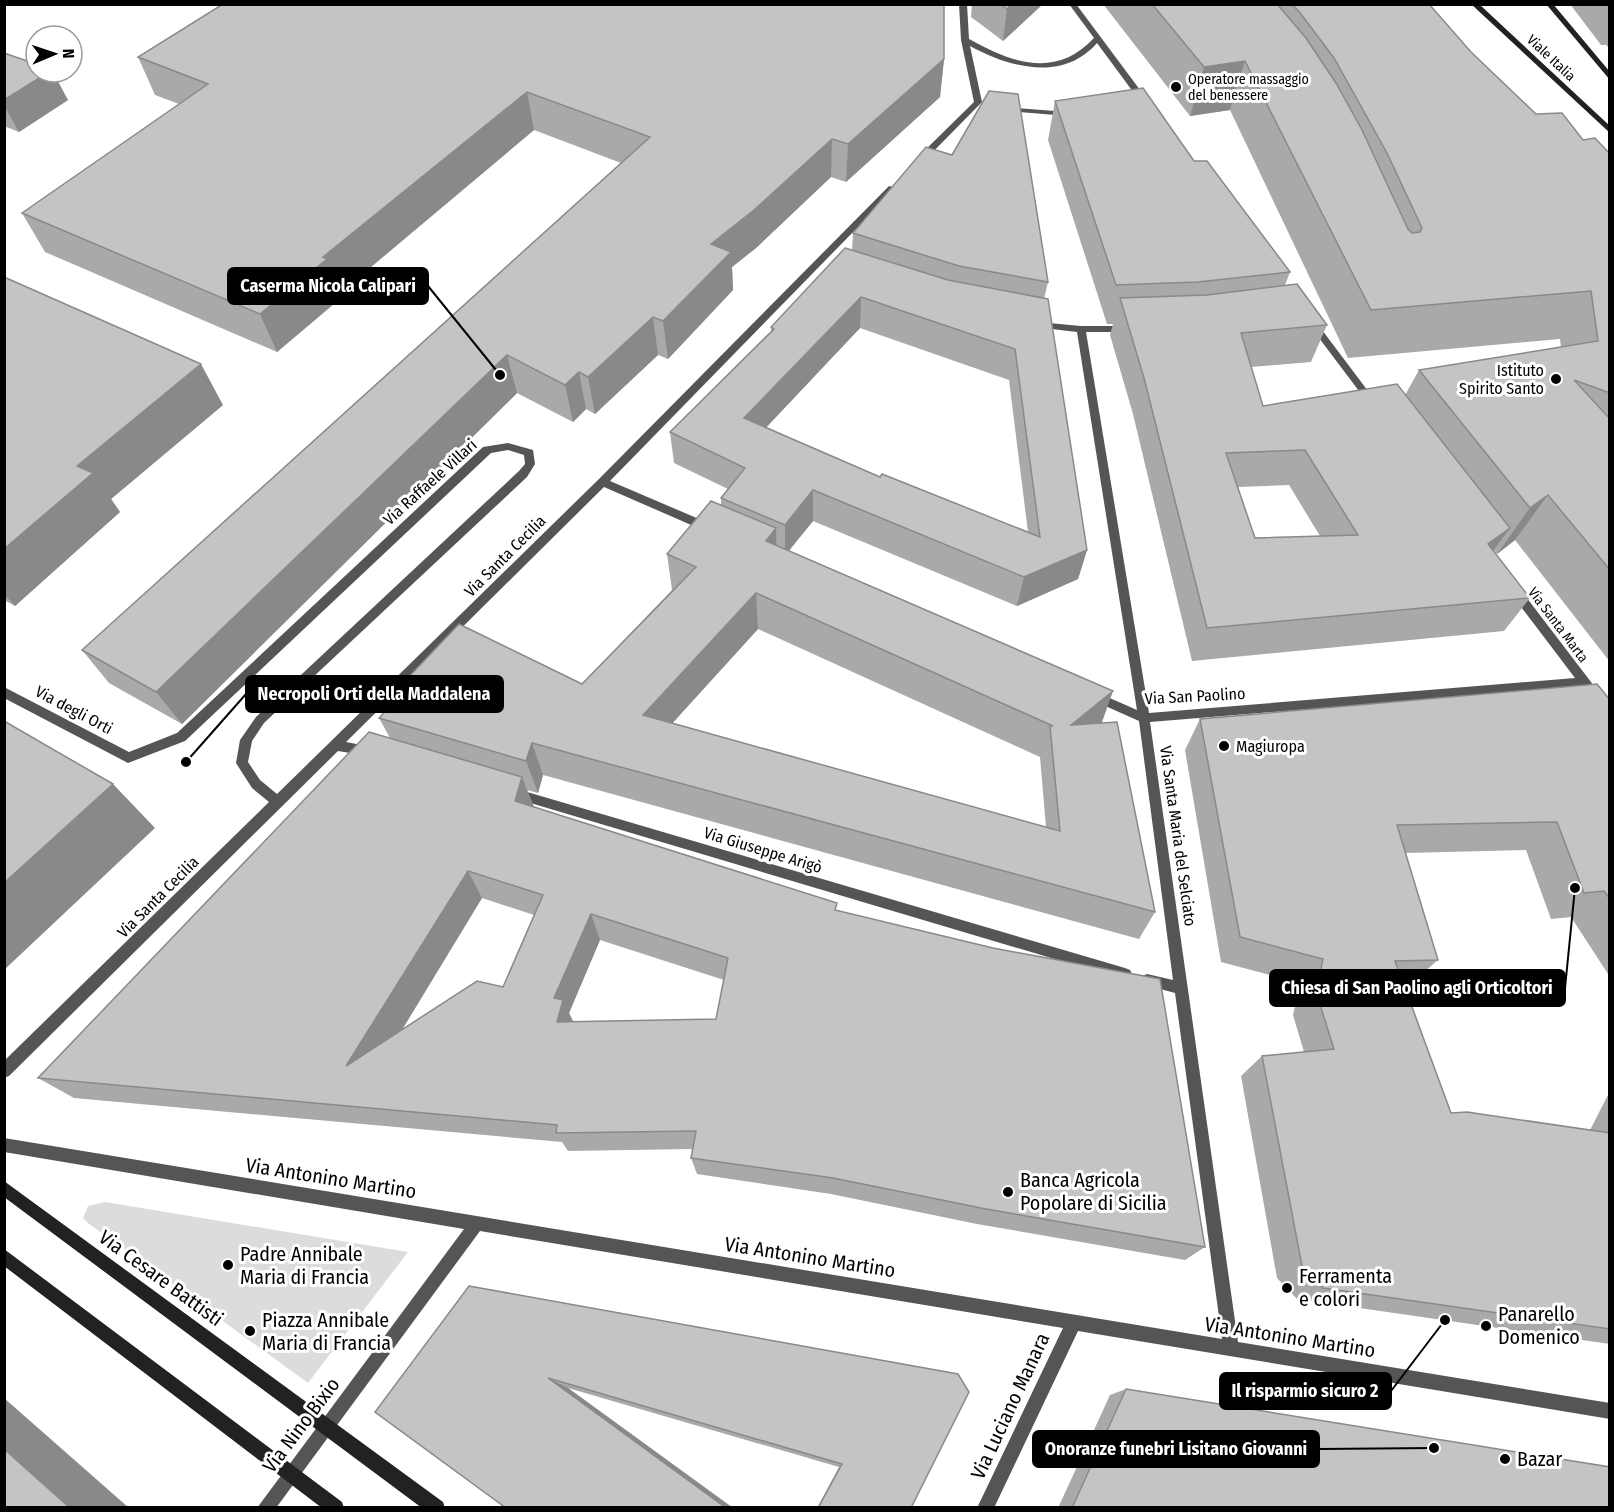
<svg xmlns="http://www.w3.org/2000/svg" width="1614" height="1512" viewBox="0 0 1614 1512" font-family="'Fira Sans Condensed',sans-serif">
<rect width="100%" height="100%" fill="#fff"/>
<path fill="#dcdcdc" d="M105 1202 408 1252 308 1383 88 1223 83 1218 88 1206Z"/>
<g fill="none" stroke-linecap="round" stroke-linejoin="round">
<path fill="#555" fill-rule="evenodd" d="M959 4H967L969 39C1012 63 1056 79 1094 38L1069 4H1076L1149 102 1142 104 1097 43C1063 82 1010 68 970 46L982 102 924 161H918V157L974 102 961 40Z
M1002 107 1068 112 1072 114 1068 116 1005 111H1002Z
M889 186 896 188 610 481 713 525 714 528 713 531H705L604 487 346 742 372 747 374 751 372 755 368 756 338 751 9 1076 4 1078V1061L269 802 252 788 236 763 240 740 256 717 519 471 525 464 524 455 508 450 491 453 185 741 128 763 4 698V687L129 752 177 733 483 447 508 443 533 450 535 464 527 477 264 723 252 741 248 762 260 780 277 794 599 479Z
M1313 321 1316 322 1374 399V403H1368L1310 326 1308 324Z
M1038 322 1081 326H1128L1133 329 1128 332H1086L1149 713 1575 678 1512 595 1511 592 1516 588 1520 589 1591 682 1593 685 1591 688 1587 690 1582 687 1150 722 1238 1342 1610 1403V1419L1078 1331 994 1508H977L1063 1328 480 1231 276 1508H257L464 1229 4 1152V1138L1222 1339 1175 993 1142 984 1140 980 1142 976 1147 974 1173 980 1139 721 1092 700 1090 697 1092 694 1096 692 1137 710 1077 332 1035 327 1033 325Z
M517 789 1125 968 1130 970 1132 974 1130 978 1125 980 517 799 513 798 511 794 513 790Z"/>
<path fill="#222" fill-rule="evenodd" d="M1471 4H1479L1610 126V133Z
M1546 4H1553L1610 72V80Z
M4 1181 443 1502 445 1508H422L4 1197Z
M4 1249 342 1502 344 1508H322L4 1266Z"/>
</g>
<path fill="#a9a9a9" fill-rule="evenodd" d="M972 4H1043L1003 41 971 17Z
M1103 4H1429L1471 52 1536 114 1610 154V662L1515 540 1497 554 1494 550V551L1530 598 1504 631 1192 661 1133 414 1110 335 1113 324H1107L1048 140 1055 101 1194 161 1290 272 1285 285 1327 325 1311 362 1251 367 1263 406 1405 395 1419 370 1561 347 1560 339 1348 358 1230 110 1190 116ZM1289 485 1320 536 1255 538 1238 487Z
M1570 4H1610V49L1606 45H1601Z
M4 53 68 100 19 132 4 126Z
M138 57 944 59 940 97 846 182 831 177 756 248 732 267 733 290 668 359 658 355 595 414 586 409 573 422 517 393 182 724 109 683 82 650 621 163 534 130 340 293 342 297 277 352 45 252 22 213 179 104 155 95Z
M853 233 1048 282 1044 299 1087 550 1078 579 1017 606 813 521 789 551 1102 723 1155 912 1139 939 543 775 538 793 527 790 534 807 837 911 1205 1247 1185 1260 977 1224 831 1194 697 1174 691 1158 693 1149 568 1151 562 1142 74 1098 38 1078 390 738 379 718 387 710 384 703 582 684 672 590 667 554 721 505V498L728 489 674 463 670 432 771 332V327L852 251ZM860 328 1009 380 1028 532 880 477 766 427ZM758 629 1040 757 1046 827 672 723ZM482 898 534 915 503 987 402 1030ZM600 940 724 980 716 1019 573 1022 569 1013Z
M4 277 223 405 111 499 120 512 15 606 4 600Z
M1610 700V977L1571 917 1551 919 1526 850 1405 853 1438 960 1410 984H1404L1451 1113 1590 1130 1610 1091V1344L1297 1299 1277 1278 1241 1076 1262 1056 1304 1052 1293 1015 1300 983 1221 962 1185 750 1200 719Z
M469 1286 958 1374 911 1508H817L839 1467 568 1388 733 1508H506Z
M1126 1389 1610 1508H1058L1110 1395Z"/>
<path fill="#898989" d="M1012 4H1043L1003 41 1007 9Z
M944 59 940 97 846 182 848 144Z
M1245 61 1230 110 1190 116 1204 67Z
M49 72H53L68 100 19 132 4 105V100Z
M527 92 534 130 340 293 342 297 277 352 260 314 323 257Z
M832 139 831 177 756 248 732 267 733 290 668 359 663 321 711 244Z
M861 297 860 328 746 449 744 418Z
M653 317 658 355 595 414 588 377Z
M507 355 517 393 182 724 156 692Z
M201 364 223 405 111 499 120 512 15 606 4 594V549L77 466Z
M579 372 586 409 573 422 565 385Z
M813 490V521L785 555V525Z
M1548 495 1515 540 1497 554 1530 508Z
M776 528 777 565 766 541Z
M1510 528 1485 562 1488 544Z
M1087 550 1078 579 1017 606 1024 577Z
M756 593 758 629 650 748 643 715Z
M1113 691 1101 725H1071Z
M532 743 543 775 538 793 526 761Z
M522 777 534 807 527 830 515 801Z
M113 784 155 828 4 970V883Z
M468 871 482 898 367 1087 346 1066Z
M591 914 600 940 569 1013 574 1023 557 1022 554 998Z
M548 1378 568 1388 733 1508H726Z
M4 1398 129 1508H70L4 1449Z"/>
<path fill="#c4c4c4" stroke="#898989" stroke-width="1.5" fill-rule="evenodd" d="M223 4H944V59L848 144 832 139 754 210 711 244 731 252 663 321 653 317 588 377 579 372 565 385 507 355 156 692 82 650 650 137 527 92 323 257 327 259 260 314 22 213 208 84 138 57Z
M1001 4H1012L1007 9Z
M1152 4H1277L1306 38 1336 83 1362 130 1408 229 1412 233 1420 232 1422 228 1387 153 1334 58 1301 14 1292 4H1429L1471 52 1536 114 1562 113 1583 140 1595 138 1610 154V393L1574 380 1610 419V570L1548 495 1530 508 1419 370 1598 341 1591 291 1371 310 1245 61 1204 67Z
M4 53 36 64V72H49L4 100Z
M1143 88 1194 161H1207L1290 272 1198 282 1116 285 1055 101Z
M989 91 1018 94 1048 282 959 266 853 233 926 147 952 155Z
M845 248 948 280 1048 299 1087 550 1024 577 813 490 785 525 721 498 745 468 670 432 774 329 771 327ZM861 297 1015 349 1040 537 882 474 880 477 744 418Z
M4 277 201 364 77 466 93 473 4 549Z
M1297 284 1327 325 1241 333 1263 406 1397 384 1510 528 1488 544 1530 598 1207 628 1144 378 1120 298 1207 295ZM1305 450 1358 535 1255 538 1226 453Z
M711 501 776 528 766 541 1113 691 1071 725 1117 722 1155 912 532 743 526 761 379 718 391 705 384 703 459 624 582 684 696 567 667 554ZM756 593 1053 726H1050L1060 831 643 715Z
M1597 684 1610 700V899L1604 891 1584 893 1557 822 1397 825 1438 960 1395 961 1451 1113 1467 1112 1610 1133V1329L1323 1288 1302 1266 1262 1056 1334 1049 1316 992 1323 959 1240 937 1200 719Z
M4 721 113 784 4 883Z
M369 732 522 777 515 801 837 903 835 910 993 948 1160 979 1205 1247 986 1209 833 1178 691 1158 696 1131 556 1133 557 1125 38 1078ZM468 871 543 895 503 987 477 981 346 1066ZM591 914 728 958 716 1019 557 1022 563 1000 554 998Z
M469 1286 958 1374 969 1392 911 1508H818L842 1464 548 1378 726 1508H506L375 1412Z
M1126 1389 1610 1467V1508H1072Z
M4 1449 70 1508H4Z"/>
<g fill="#000" stroke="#fff" stroke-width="2">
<circle cx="1176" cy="87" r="6"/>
<circle cx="1556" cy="379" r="6"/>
<circle cx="1224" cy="746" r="6"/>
<circle cx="1008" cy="1192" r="6"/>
<circle cx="228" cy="1265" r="6"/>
<circle cx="1287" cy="1288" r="6"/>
<circle cx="1486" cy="1326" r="6"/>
<circle cx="250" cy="1331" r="6"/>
<circle cx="1505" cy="1459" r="6"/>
</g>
<g text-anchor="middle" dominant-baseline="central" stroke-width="6" stroke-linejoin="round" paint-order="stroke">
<g font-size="14" fill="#000" stroke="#fff">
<text transform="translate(1551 58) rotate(43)">Viale Italia</text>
<text transform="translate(1558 625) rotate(53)">Via Santa Marta</text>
</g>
<g font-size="14" fill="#000" stroke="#fff" text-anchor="start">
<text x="1188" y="79">Operatore massaggio<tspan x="1188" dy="16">del benessere</tspan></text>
</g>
<g font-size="16" fill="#000" stroke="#fff" text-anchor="end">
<text x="1544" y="370">Istituto<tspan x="1544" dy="18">Spirito Santo</tspan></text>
<text x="1236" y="746" text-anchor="start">Magiuropa</text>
</g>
<g font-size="16" fill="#000" stroke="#fff">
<text transform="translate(430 482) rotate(-42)">Via Raffaele Villari</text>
<text transform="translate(505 556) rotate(-45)">Via Santa Cecilia</text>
<text transform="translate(1195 696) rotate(-3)">Via San Paolino</text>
<text transform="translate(74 710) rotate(28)">Via degli Orti</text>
<text transform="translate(1178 836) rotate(82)">Via Santa Maria del Selciato</text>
<text transform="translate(763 850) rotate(17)">Via Giuseppe Arigò</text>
<text transform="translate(158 897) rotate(-45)">Via Santa Cecilia</text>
</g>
<g font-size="20" fill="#000" stroke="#fff">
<text transform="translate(331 1178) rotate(9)">Via Antonino Martino</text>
<text transform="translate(810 1257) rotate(9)">Via Antonino Martino</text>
<text transform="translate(161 1278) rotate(36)">Via Cesare Battisti</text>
<text transform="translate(1290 1337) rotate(9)">Via Antonino Martino</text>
<text transform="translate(1010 1406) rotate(-65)">Via Luciano Manara</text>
<text transform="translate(301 1425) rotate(-53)">Via Nino Bixio</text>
</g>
<g font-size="20" fill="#000" stroke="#fff" text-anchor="start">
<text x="1020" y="1180">Banca Agricola<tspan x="1020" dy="23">Popolare di Sicilia</tspan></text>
<text x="240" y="1254">Padre Annibale<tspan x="240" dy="23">Maria di Francia</tspan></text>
<text x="1299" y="1276">Ferramenta<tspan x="1299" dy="23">e colori</tspan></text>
<text x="1498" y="1314">Panarello<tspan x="1498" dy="23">Domenico</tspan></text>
<text x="262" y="1320">Piazza Annibale<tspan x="262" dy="23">Maria di Francia</tspan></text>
<text x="1517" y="1459">Bazar</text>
</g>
</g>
<path fill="none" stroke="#000" stroke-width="2" d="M500 375L428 286M186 762L246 694M1575 888L1565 988M1445 1320L1391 1391M1434 1448L1319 1449"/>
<g fill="#000" stroke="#fff" stroke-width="2">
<circle cx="500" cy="375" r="6"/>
<circle cx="186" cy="762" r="6"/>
<circle cx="1575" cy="888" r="6"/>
<circle cx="1445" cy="1320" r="6"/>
<circle cx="1434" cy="1448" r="6"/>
</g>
<g fill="#000" stroke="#000" stroke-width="2">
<rect x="228" y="268" width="200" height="36" rx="6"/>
<rect x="246" y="676" width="257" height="36" rx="6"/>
<rect x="1270" y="970" width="295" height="36" rx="6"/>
<rect x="1220" y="1373" width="171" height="36" rx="6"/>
<rect x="1033" y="1431" width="286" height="36" rx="6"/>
</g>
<g font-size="18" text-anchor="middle" font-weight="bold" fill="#fff">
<text x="328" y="292">Caserma Nicola Calipari</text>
<text x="374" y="700">Necropoli Orti della Maddalena</text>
<text x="1417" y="994">Chiesa di San Paolino agli Orticoltori</text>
<text x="1305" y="1397">Il risparmio sicuro 2</text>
<text x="1176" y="1455">Onoranze funebri Lisitano Giovanni</text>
</g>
<rect width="1614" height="1512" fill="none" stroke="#000000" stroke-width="12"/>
<g transform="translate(54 54) rotate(88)"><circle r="28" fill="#ffffff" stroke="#999999" stroke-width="1.5"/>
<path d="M0-4.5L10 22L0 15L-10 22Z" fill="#000000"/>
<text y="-9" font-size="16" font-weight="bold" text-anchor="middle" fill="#000000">N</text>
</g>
</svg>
